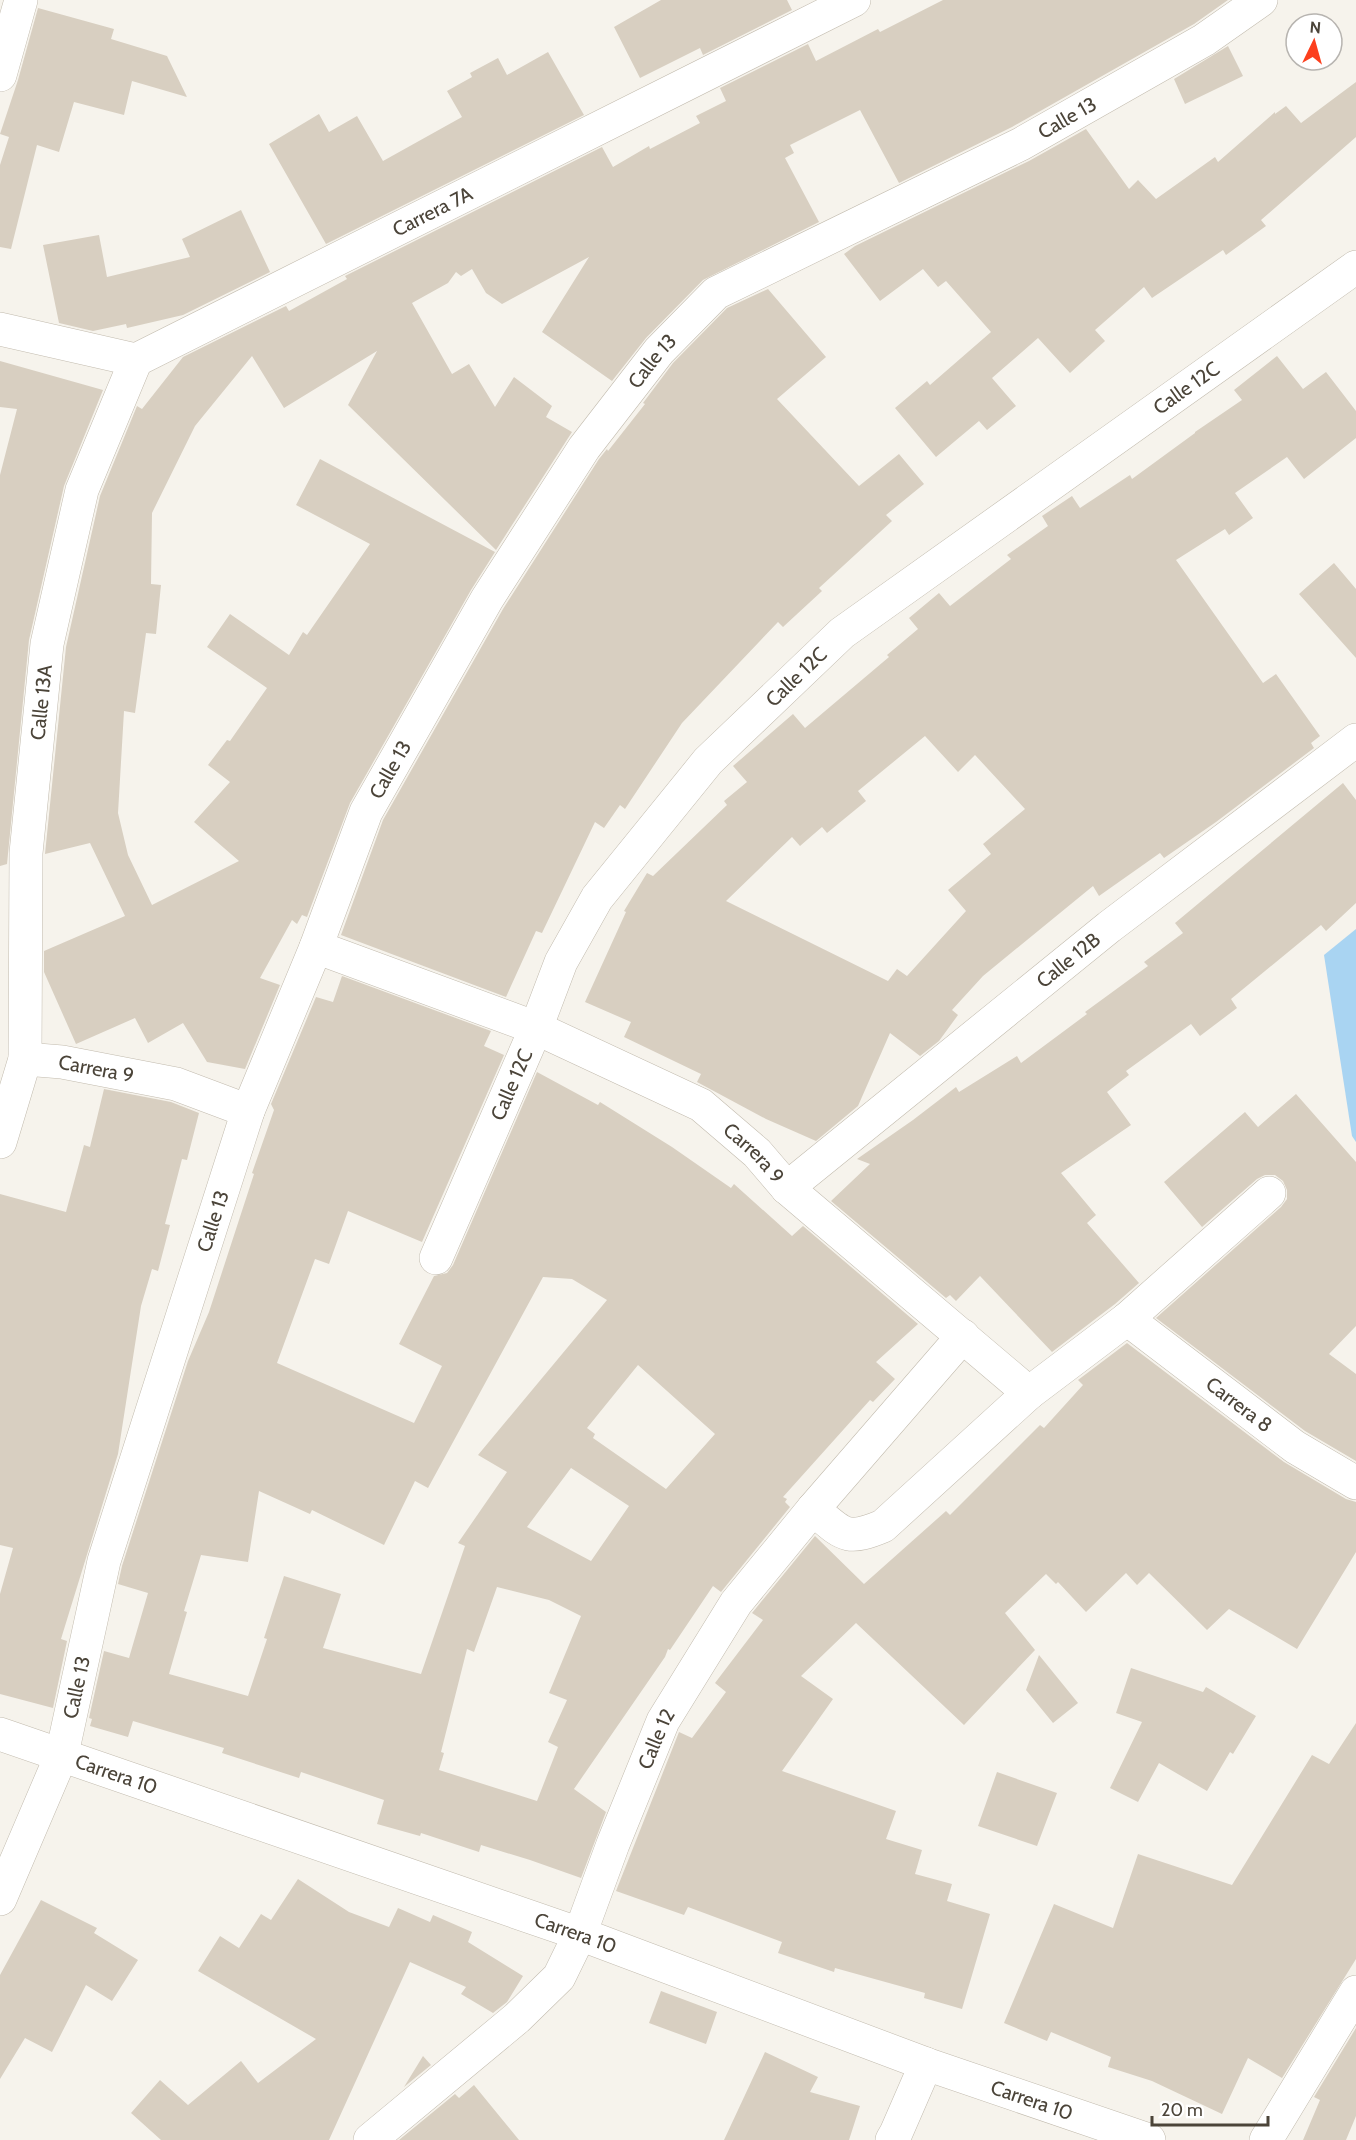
<svg xmlns="http://www.w3.org/2000/svg" width="1356" height="2140" viewBox="0 0 1356 2140" font-family="Cabin,sans-serif">
<rect width="100%" height="100%" fill="#f6f3ec"/>
<path fill="#a9d4f2" d="M1356 929V1142L1352 1136 1324 955Z"/>
<path fill="#d8cfc1" fill-rule="evenodd" d="M661 0H787L792 10 703 55 700 48 640 78 614 27Z
M943 0H1228L1194 24 1012 127 899 183 860 110 790 145 794 153 785 158 819 222 703 280 646 338 612 381 542 332 589 257 502 304 486 293 472 269 461 276 456 272 448 283 412 303 452 374 469 364 495 407 514 377 552 406 546 417 572 432 496 550 348 405 377 351 284 408 252 356 195 426 152 513 151 584 161 585 156 634 146 633 135 713 124 711 118 813 128 855 152 905 239 861 194 822 230 782 208 765 227 740 230 741 267 688 207 647 230 614 289 655 303 632 307 635 370 544 296 505 320 459 495 552 471 590 350 803 307 917 302 915 297 924 292 920 260 978 280 985 245 1069 207 1062 183 1023 148 1043 135 1018 76 1044 44 972V951L125 916 90 843 45 854 66 647 100 496 137 406 142 409 183 357 286 306 289 311 347 279 345 276 602 147 613 167 649 146 650 149 700 123 696 116 726 101 720 88 808 44 816 61 878 29 880 32Z
M38 8 114 29 111 39 167 56 187 97 132 81 124 115 74 102 59 152 37 145 11 249 0 247V165L9 137 0 134 18 80Z
M1228 46 1243 76 1185 104 1174 79Z
M548 52 584 115 326 244 269 144 319 114 329 132 357 116 383 161 462 117 447 91 472 77 470 73 498 58 507 75Z
M1356 82V137L1261 220 1266 226 1226 255 1223 250 1152 298 1144 287 1095 330 1105 341 1070 373 1038 338 992 378 1016 406 987 430 979 421 936 457 895 408 927 381 930 385 991 332 946 281 938 287 923 269 880 301 844 254 855 246 1029 161 1086 129 1129 189 1138 180 1156 199 1215 157 1218 162 1275 112V114L1286 106 1301 123Z
M241 210 270 272 183 315 127 328 126 324 93 331 59 323 43 245 99 235 107 277 190 257 182 239Z
M768 289 826 357 777 399 859 486 899 454 924 484 886 515 892 521 819 588 822 591 783 627 778 622 682 723 625 809 620 805 604 828 595 822 542 933 536 931 506 997 341 935 383 820 503 609 599 459 607 449 608 451 645 404 643 403 673 363 727 308Z
M1277 356 1303 389 1326 372 1356 411V438L1304 479 1287 457 1235 493 1253 518 1229 535 1225 529 1176 560 1263 683 1276 674 1320 736 1311 743 1314 748 1216 822 1164 858 1160 853 1099 896 1093 886 983 976 952 1010 958 1015 939 1041 920 1056 890 1033 858 1106 816 1141 766 1119 697 1082 701 1074 624 1037 631 1022 585 1002 626 912 624 911 647 873 653 876 727 805 724 801 747 782 733 766 793 714 805 728 889 657 887 655 918 629 909 618 939 593 950 606 1011 559 1007 555 1048 526 1042 516 1072 496 1080 508 1130 475 1132 479 1195 433V432L1242 400 1234 390ZM925 736 958 772 975 755 1025 809 983 844 991 854 948 890 966 911 907 976 897 969 888 981 726 901 792 837 800 846 822 827 827 833 866 801 858 791Z
M0 361 103 390 64 486 29 640 7 864 0 866V475L17 409 0 407Z
M1334 563 1356 589V658L1299 594Z
M1343 783 1356 800V903L1326 931 1321 925 1231 999 1237 1008 1200 1036 1191 1024 1126 1071 1129 1075 1107 1092 1131 1125 1061 1173 1096 1215 1087 1223 1139 1283 1115 1304 1052 1352 980 1276 956 1301 950 1295 946 1298 831 1201 870 1164 857 1159 913 1120 956 1087 959 1092 1017 1056 1021 1063 1087 1014 1085 1012 1148 966 1144 962 1183 933 1175 923Z
M342 976 491 1031 484 1046 504 1055 422 1242 348 1211 329 1264 315 1259 277 1363 414 1423 442 1366 399 1344 434 1276 447 1273 453 1265 537 1072 598 1105 600 1102 672 1147 731 1188 734 1184 792 1236 803 1226 918 1324 876 1362 895 1379 873 1402 870 1400 783 1497 787 1499 785 1502 790 1507 721 1592 713 1586 670 1650 668 1649 665 1657 574 1789 606 1812 581 1878 530 1860 481 1845 479 1852 421 1833 420 1836 377 1824 384 1800 301 1772 299 1778 222 1753 224 1748 133 1721 128 1737 90 1726 92 1719 89 1718 104 1651 129 1658 148 1593 118 1584 122 1566 188 1361 209 1312 254 1174 252 1173 274 1110 271 1104 316 997 333 1002ZM543 1277 572 1279 607 1300 478 1455 507 1472 458 1543 465 1546 421 1674 323 1648 341 1594 284 1576 264 1638 267 1639 248 1696 169 1674 187 1612 184 1611 201 1555 248 1562 259 1491 310 1514 312 1510 384 1545 415 1481 428 1488ZM638 1365 715 1434 666 1489 593 1438 595 1434 587 1428ZM571 1468 629 1506 591 1561 527 1527ZM497 1587 549 1600 581 1616 549 1693 567 1700 548 1742 558 1747 537 1801 439 1770 444 1753 441 1752 467 1649 474 1652Z
M104 1089 171 1102 199 1113 187 1160 182 1159 165 1224 170 1225 158 1271 152 1269 141 1306 118 1454 61 1639 67 1641 53 1708 0 1694V1594L13 1548 0 1545V1194L66 1212 84 1145 90 1147Z
M1296 1094 1356 1162V1326L1329 1354 1356 1374V1461L1305 1431 1156 1318 1281 1207 1287 1199V1190L1283 1181 1275 1175H1265L1257 1179 1202 1227 1164 1182 1245 1112 1258 1127Z
M1127 1343 1284 1462 1346 1499 1356 1502V1552L1297 1649 1229 1609 1207 1630 1149 1573 1137 1585 1126 1573 1086 1612 1058 1582 1056 1584 1046 1574 1005 1613 1035 1650 964 1725 856 1623 801 1676 833 1699 782 1771 896 1811 886 1839 922 1850 915 1874 952 1884 947 1901 990 1914 962 2009 924 1998 925 1993 835 1968 834 1972 778 1953 782 1942 688 1907 684 1915 616 1891 679 1732 692 1738 726 1692 715 1683 763 1620 752 1613 815 1536 864 1584 946 1511 950 1515 1040 1425 1044 1428 1083 1385 1078 1380Z
M1039 1655 1078 1703 1053 1723 1026 1690Z
M1131 1668 1203 1692 1206 1687 1256 1716 1233 1754 1230 1752 1207 1791 1159 1763 1138 1802 1110 1788 1142 1722 1116 1713Z
M1356 1723V1959L1282 2078 1248 2058 1222 2114 1152 2081 1108 2067 1111 2057 1051 2032 1047 2041 1004 2023 1054 1904 1113 1928 1138 1854 1232 1885 1312 1755 1329 1764Z
M997 1772 1057 1793 1037 1846 978 1826Z
M298 1879 349 1912 389 1927 398 1908 430 1922 433 1915 472 1932 468 1942 523 1976 507 2002 493 2013 461 1994 466 1987 410 1962 329 2140H161L131 2113 160 2080 188 2105 241 2061 258 2083 316 2039 198 1971 220 1936 239 1948 261 1914 271 1920Z
M41 1900 97 1928 94 1933 138 1960 112 2001 86 1985 52 2052 25 2038 0 2079V1975Z
M661 1991 717 2012 706 2044 649 2023Z
M1356 2028V2116L1346 2140H1303L1320 2100 1314 2097Z
M765 2052 818 2077 810 2092 860 2106 849 2140H724Z
M423 2056 431 2065 404 2087Z
M474 2085 519 2140H399L455 2094 459 2098Z"/>
<g fill="none" stroke-linecap="round" stroke-linejoin="round">
<defs>
<g id="minor">
<path d="M0 75 21 0"/>
<path id="s1" d="M0 329 136 360 854 0"/>
<path id="s2" d="M316 947 536 1028 701 1105 757 1153 787 1188 1029 1393"/>
<path id="s3" d="M25 1059 62 1062 176 1084 248 1111"/>
<path id="s4" d="M0 1142 25 1059 26 853 47 644 82 490 136 360"/>
<path id="s5" d="M787 1188 1109 927 1356 740"/>
<path id="s6" d="M436 1258 536 1028 561 962 597 898 708 761 842 633 1356 267"/>
<path id="s7" d="M1127 1319 1295 1447 1356 1483"/>
<path d="M813 1509C843 1534 845 1542 883 1526L1029 1393 1127 1319 1269 1193"/>
<path id="s8" d="M0 1899 62 1754 104 1561 248 1111 316 947 366 812 487 599 584 448 659 351 716 293 1021 144 1204 40 1261 0"/>
<path id="s9" d="M370 2140 517 2018 559 1977 580 1934 613 1844 663 1721 736 1603 813 1509 963 1336"/>
<path d="M892 2140 896 2133 926 2064"/>
<path d="M1266 2140 1356 1992"/>
</g>
<g id="tertiary">
<path id="s10" d="M0 1734 580 1934 926 2064 1149 2140"/>
</g>
</defs>
<use href="#minor" stroke="#c2bbae" stroke-width="34"/>
<use href="#tertiary" stroke="#c2bbae" stroke-width="34"/>
<use href="#minor" stroke="#fff" stroke-width="33"/>
<use href="#tertiary" stroke="#fff" stroke-width="33"/>
</g>
<g text-anchor="middle" dominant-baseline="central" stroke-width="4.5" stroke-linejoin="round" paint-order="stroke">
<g font-size="20" fill="#4b4439" stroke="#fff">
<text stroke="none"><textPath href="#s8" startOffset="2170">Calle 13</textPath></text>
<text stroke="none"><textPath href="#s1" startOffset="471">Carrera 7A</textPath></text>
<text stroke="none"><textPath href="#s8" startOffset="1684">Calle 13</textPath></text>
<text stroke="none"><textPath href="#s6" startOffset="1179">Calle 12C</textPath></text>
<text stroke="none"><textPath href="#s6" startOffset="693">Calle 12C</textPath></text>
<text stroke="none"><textPath href="#s4" startOffset="444">Calle 13A</textPath></text>
<text stroke="none"><textPath href="#s8" startOffset="1198">Calle 13</textPath></text>
<text stroke="none"><textPath href="#s5" startOffset="362">Calle 12B</textPath></text>
<text stroke="none"><textPath href="#s3" startOffset="72">Carrera 9</textPath></text>
<text stroke="none"><textPath href="#s6" startOffset="189">Calle 12C</textPath></text>
<text stroke="none"><textPath href="#s2" startOffset="488">Carrera 9</textPath></text>
<text stroke="none"><textPath href="#s8" startOffset="712">Calle 13</textPath></text>
<text stroke="none"><textPath href="#s7" startOffset="141">Carrera 8</textPath></text>
<text stroke="none"><textPath href="#s8" startOffset="226">Calle 13</textPath></text>
<text stroke="none"><textPath href="#s9" startOffset="507">Calle 12</textPath></text>
<text stroke="none"><textPath href="#s10" startOffset="123">Carrera 10</textPath></text>
<text stroke="none"><textPath href="#s10" startOffset="609">Carrera 10</textPath></text>
<text stroke="none"><textPath href="#s10" startOffset="1095">Carrera 10</textPath></text>
</g>
</g>
<g transform="translate(1314 42) rotate(5)"><circle r="28" fill="#ffffff" stroke="#b7b4b0" stroke-width="1.5"/>
<path d="M0-4.5L10 22L0 15L-10 22Z" fill="#fc3f1d"/>
<text y="-9" font-size="16" font-weight="bold" text-anchor="middle" fill="#4b4439">N</text>
</g>
<path d="M1152 2116v9h116v-9" fill="none" stroke="#4b4439" stroke-width="3"/>
<text x="1161" y="2116" font-size="18" fill="#4b4439" stroke="#ffffff" stroke-width="4.5" paint-order="stroke">20 m</text>
</svg>
